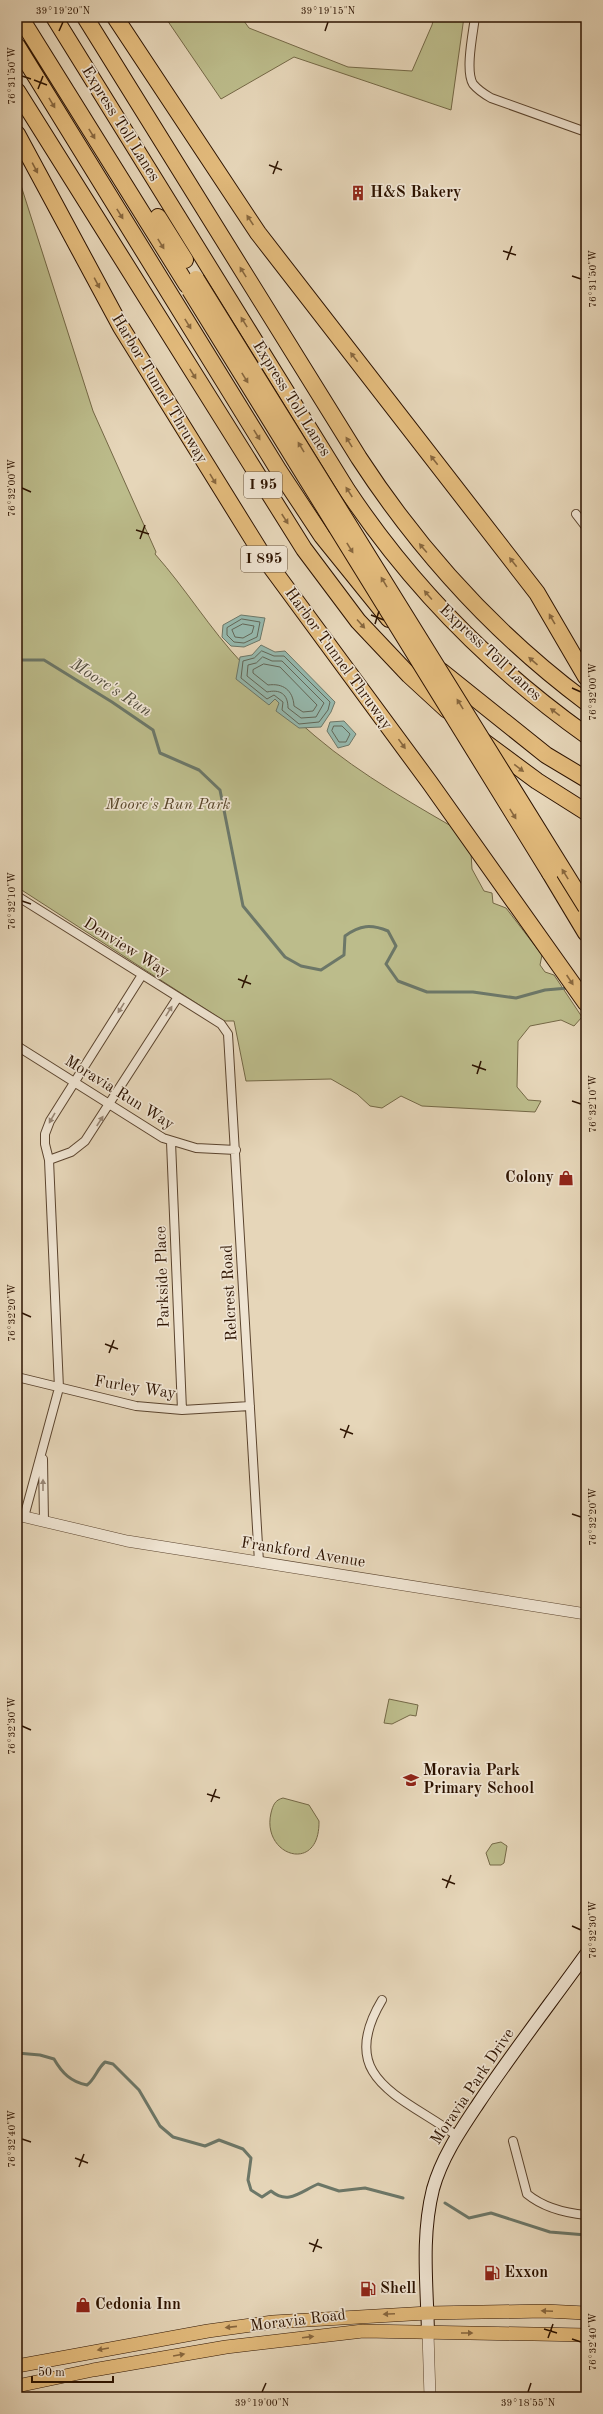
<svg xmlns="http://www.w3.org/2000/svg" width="603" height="2414" viewBox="0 0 603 2414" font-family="'Old Standard TT',serif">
<rect width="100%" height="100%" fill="#e6d6b9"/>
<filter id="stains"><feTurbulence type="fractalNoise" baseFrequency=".005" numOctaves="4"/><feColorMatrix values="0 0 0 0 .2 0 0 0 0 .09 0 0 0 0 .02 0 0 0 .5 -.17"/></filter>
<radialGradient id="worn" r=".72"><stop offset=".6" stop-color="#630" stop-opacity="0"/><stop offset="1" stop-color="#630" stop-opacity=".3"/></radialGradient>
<path fill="#bcbc8b" stroke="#746846" d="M165 17H241L249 28 348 67 412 71 432 25 434 17H464L451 110 294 57 221 99Z
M17 173 93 411 156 552 155 554C186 589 210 629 242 663 265 689 289 714 315 736 362 776 417 806 470 837L472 869 484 891 492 893 493 903 506 908 542 955 540 965 545 972 554 975 582 1017 574 1026 561 1020 530 1026 518 1041 517 1087 528 1100 541 1101 535 1112 422 1106 401 1096 382 1108 370 1106 357 1094 331 1079 246 1081 234 1021H224L17 887Z
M389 1699 418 1705 416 1716 410 1715 392 1724 384 1723Z
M283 1798 309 1805 319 1821C320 1875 261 1856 271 1813 273 1805 275 1800 283 1798Z
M501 1842 507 1846 504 1863 501 1865H490L486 1853 492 1844Z"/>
<path fill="#96b9ae" stroke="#6c7768" d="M241 615 265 618 260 640 244 647 231 646 222 637 223 625Z
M261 645 275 652 285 651 335 702 331 712 321 727 299 728 276 711 279 703 275 699 269 705 236 679 240 657 252 655Z
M344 721 356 734 349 745 338 748 327 731 330 722Z"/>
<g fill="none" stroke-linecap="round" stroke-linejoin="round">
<path stroke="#626657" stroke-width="1" d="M242 619 260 622 257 637 244 643 234 642 227 635V628Z
M243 624 254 626 252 633 243 638 235 637 232 630Z
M262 651 274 656H284L330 702 328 710 319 722 299 724 282 710 283 702 274 695 267 699 241 678 243 661 254 658Z
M263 657 272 661H282L324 703 316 717 301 718 288 708C288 694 280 689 267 692L247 676 248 665 256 663Z
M264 664 280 667 317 705 313 711 303 712 294 706C293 690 283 683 268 685L253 673V670Z
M334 726H342L350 734 346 742H339L332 731Z"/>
<path stroke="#6c7768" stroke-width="3" d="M17 660H44L112 702 153 730 160 753 199 770 220 790 243 906 285 957 301 966 321 970 344 955 345 936C360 925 371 924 388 931L396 946 386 964 398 981 427 992H473L516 998 545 990 568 988
M17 2053 40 2055 54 2059C62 2073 71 2082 87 2085 95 2079 97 2069 105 2062L113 2064 139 2090 160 2126 173 2137 205 2146 219 2140 243 2149 251 2158 248 2180 251 2190 262 2197 271 2191C288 2205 300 2192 318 2184L339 2191 365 2188 403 2198
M445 2203 469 2218 491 2213 550 2232 586 2235"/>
<defs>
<path id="minor" d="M475 17C473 33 465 71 473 84 478 90 484 94 491 98L586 132
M576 514 586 527
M17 896 221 1024 228 1034 259 1562
M17 1046 163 1138 196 1148 236 1150
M171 1142 182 1410
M49 1160 71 1152 85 1141 178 997
M17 1377 136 1406 182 1410 250 1406
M43 1459 44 1522
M24 1517 59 1388 49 1160 45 1144V1134L50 1121 142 975
M382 2000C334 2080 405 2097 457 2136
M513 2141 527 2194C544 2208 565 2213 586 2215"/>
<path id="tertiary" d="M17 1515 127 1541 586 1614
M428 2333 430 2397"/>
<path id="secondary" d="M428 2333C427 2285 421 2237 433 2189 442 2157 460 2131 478 2104 512 2053 550 2004 586 1954"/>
<path id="primary" d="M17 2366 208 2331 273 2322 428 2313 545 2311 586 2313
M17 2386 93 2370 226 2347 363 2331 586 2335"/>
<path id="motorway" d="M20 17 187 285
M54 17 347 490C411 586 492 668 586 735
M85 17 359 458C421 553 495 634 586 702
M115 17 258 233 537 593 586 677
M17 46 279 471 322 536 389 619
M17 91 304 549 358 621 409 675 447 710
M17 134 121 327 265 559 430 783 586 1003
M158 217 185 260
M441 671 546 755 586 779
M483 741 537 781 586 812
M550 873 586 933"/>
</defs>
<use href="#minor" stroke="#5b442e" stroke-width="10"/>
<use href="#tertiary" stroke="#5b442e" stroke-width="12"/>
<use href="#secondary" stroke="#2d1300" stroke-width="14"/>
<use href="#primary" stroke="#2d1300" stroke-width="14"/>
<use href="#motorway" stroke="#2d1300" stroke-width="18"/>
<use href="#minor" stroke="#efe4d2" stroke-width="8"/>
<use href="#tertiary" stroke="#efe4d2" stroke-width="11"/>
<use href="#secondary" stroke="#efe4d2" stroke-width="12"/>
<use href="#primary" stroke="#e3bb7c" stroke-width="13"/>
<use href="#motorway" stroke="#e3bb7c" stroke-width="16"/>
<defs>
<path id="motorway-bridge" d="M196 279 586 907
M190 290 550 873"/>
</defs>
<use href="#motorway-bridge" stroke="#2d1300" stroke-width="18" stroke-linecap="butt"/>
<use href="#motorway-bridge" stroke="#e3bb7c" stroke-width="16"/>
</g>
<defs><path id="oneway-solid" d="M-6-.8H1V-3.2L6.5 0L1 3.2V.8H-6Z"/></defs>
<g fill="#88673e">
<use href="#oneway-solid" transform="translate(52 103) rotate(59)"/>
<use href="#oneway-solid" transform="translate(92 134) rotate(58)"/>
<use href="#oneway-solid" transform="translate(35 168) rotate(62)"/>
<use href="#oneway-solid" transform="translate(120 214) rotate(58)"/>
<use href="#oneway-solid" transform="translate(250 220) rotate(-124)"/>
<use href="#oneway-solid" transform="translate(161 244) rotate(58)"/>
<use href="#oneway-solid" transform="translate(243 272) rotate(-122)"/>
<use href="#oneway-solid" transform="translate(97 283) rotate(62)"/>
<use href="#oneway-solid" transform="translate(244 322) rotate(-122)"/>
<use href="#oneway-solid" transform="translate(188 324) rotate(58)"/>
<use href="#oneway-solid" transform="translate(354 357) rotate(-128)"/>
<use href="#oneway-solid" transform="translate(193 374) rotate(58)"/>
<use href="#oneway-solid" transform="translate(245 378) rotate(58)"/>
<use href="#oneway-solid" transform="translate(257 435) rotate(58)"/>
<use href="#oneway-solid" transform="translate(349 442) rotate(-122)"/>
<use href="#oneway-solid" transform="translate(301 447) rotate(-121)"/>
<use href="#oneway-solid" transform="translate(434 460) rotate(-128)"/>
<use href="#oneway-solid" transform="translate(213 479) rotate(59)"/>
<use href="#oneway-solid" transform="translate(349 492) rotate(-123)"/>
<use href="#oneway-solid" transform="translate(285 519) rotate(57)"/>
<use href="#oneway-solid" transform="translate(350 548) rotate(58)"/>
<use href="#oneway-solid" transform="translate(423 548) rotate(-130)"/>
<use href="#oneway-solid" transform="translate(513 562) rotate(-128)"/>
<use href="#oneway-solid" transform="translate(384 582) rotate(-121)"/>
<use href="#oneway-solid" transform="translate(428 595) rotate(-131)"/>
<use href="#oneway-solid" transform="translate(552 619) rotate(-120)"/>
<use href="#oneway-solid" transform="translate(361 624) rotate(48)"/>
<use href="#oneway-solid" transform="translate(533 661) rotate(-139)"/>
<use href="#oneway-solid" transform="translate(460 704) rotate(-122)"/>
<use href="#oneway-solid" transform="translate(555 712) rotate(-143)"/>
<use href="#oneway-solid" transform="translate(402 744) rotate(54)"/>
<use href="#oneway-solid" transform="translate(519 768) rotate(37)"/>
<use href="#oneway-solid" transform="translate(513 814) rotate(58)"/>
<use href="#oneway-solid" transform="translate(565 874) rotate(-122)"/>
<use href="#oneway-solid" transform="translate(570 980) rotate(56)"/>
<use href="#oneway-solid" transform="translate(547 2311) rotate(-178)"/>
<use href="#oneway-solid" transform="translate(389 2314) rotate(178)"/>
<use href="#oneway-solid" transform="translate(231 2327) rotate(174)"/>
<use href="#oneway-solid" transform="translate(467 2333)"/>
<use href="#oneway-solid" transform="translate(308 2337) rotate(-7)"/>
<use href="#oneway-solid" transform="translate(103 2349) rotate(170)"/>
<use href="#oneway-solid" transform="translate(179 2355) rotate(-10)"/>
</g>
<g fill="#988674">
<use href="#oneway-solid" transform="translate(121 1008) rotate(122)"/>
<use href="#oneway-solid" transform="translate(169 1011) rotate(-58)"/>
<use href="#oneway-solid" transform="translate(52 1118) rotate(120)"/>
<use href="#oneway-solid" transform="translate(100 1121) rotate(-57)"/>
<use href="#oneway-solid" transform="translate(43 1485) rotate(-90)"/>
</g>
<path fill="none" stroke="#2d1300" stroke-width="1.5" d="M59 31 63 22M325 31 328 22M22 76 31 79M34 80 47 85M38 89 43 76M269 165 282 170M273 174 278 161M503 251 516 255M507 260 512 246M572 276 581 279M22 488 31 492M136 530 149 534M140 539 145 525M371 615 384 620M375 624 379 611M572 688 581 692M22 901 31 904M238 979 251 984M242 988 247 975M472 1065 486 1070M477 1074 481 1061M572 1101 581 1104M22 1313 31 1317M105 1344 118 1349M109 1353 114 1340M340 1429 353 1434M344 1438 349 1425M572 1514 581 1517M22 1726 31 1730M207 1794 220 1798M211 1802 216 1789M442 1879 455 1884M446 1888 451 1875M572 1926 581 1930M22 2139 31 2142M75 2158 88 2163M79 2167 84 2154M309 2243 322 2248M313 2252 318 2239M544 2329 557 2333M548 2338 553 2324M572 2339 581 2342M262 2392 266 2383M528 2392 531 2383"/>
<defs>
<symbol id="building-bare" viewBox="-9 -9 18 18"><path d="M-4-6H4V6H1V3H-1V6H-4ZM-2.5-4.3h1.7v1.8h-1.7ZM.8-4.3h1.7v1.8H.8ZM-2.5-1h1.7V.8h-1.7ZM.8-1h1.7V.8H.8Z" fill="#8f2418" stroke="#efe4d2" stroke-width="2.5" paint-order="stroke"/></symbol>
<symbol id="shop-bare" viewBox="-9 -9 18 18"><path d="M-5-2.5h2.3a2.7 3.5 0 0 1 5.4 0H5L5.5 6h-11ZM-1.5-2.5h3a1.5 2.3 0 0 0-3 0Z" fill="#8f2418" stroke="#efe4d2" stroke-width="2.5" paint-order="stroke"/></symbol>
<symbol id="school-bare" viewBox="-9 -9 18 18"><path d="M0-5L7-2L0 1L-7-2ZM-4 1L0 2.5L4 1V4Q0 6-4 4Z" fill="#8f2418" stroke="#efe4d2" stroke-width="2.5" paint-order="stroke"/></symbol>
<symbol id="fuel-bare" viewBox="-9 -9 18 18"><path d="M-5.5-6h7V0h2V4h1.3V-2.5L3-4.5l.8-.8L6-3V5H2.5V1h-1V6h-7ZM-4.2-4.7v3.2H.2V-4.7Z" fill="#8f2418" stroke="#efe4d2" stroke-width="2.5" paint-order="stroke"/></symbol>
</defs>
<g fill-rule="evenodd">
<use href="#building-bare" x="347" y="182" width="22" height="22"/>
<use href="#shop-bare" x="555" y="1167" width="22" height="22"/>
<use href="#school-bare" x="400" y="1769" width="22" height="22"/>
<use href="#fuel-bare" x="481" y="2262" width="22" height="22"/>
<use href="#fuel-bare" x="357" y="2278" width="22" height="22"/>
<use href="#shop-bare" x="72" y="2294" width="22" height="22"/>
</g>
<g text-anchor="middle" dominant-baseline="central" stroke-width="3.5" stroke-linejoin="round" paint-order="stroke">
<g fill="#efe4d2" stroke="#67523f" stroke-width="1">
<rect x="244" y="472" width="38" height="26" rx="3"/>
<rect x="241" y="546" width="46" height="26" rx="3"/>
</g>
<g font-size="15" font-weight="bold" fill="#2d1300">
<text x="263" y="485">I 95</text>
<text x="264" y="559">I 895</text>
</g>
<g font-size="16" fill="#2d1300" stroke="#efe4d2">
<text transform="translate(120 124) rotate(58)">Express Toll Lanes</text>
<text transform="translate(159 389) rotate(59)">Harbor Tunnel Thruway</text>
<text transform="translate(291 399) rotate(58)">Express Toll Lanes</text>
<text transform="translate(490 653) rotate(43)">Express Toll Lanes</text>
<text transform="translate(338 659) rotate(54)">Harbor Tunnel Thruway</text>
<text transform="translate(126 948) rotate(32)">Denview Way</text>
<text transform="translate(119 1093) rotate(32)">Moravia Run Way</text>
<text transform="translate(163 1277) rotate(-92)">Parkside Place</text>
<text transform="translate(230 1293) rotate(-93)">Relcrest Road</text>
<text transform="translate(135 1388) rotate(9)">Furley Way</text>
<text transform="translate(303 1553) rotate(9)">Frankford Avenue</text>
<text transform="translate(473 2087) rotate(-56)">Moravia Park Drive</text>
<text transform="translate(298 2321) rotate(-7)">Moravia Road</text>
</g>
<g font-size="16" font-weight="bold" fill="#2d1300" stroke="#efe4d2" text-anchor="start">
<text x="370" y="193">H&amp;S Bakery</text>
<text x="554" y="1178" text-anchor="end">Colony</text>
<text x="423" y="1771">Moravia Park<tspan x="423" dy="18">Primary School</tspan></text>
<text x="504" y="2273">Exxon</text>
<text x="380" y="2289">Shell</text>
<text x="95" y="2305">Cedonia Inn</text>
</g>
<g font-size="16" font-style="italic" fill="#58462a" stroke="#efe4d2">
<text x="168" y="805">Moore's Run Park</text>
</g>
<g font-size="17" font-style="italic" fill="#524d3d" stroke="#efe4d2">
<text transform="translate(111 688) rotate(33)">Moore's Run</text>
</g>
</g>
<rect width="603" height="2414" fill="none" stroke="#e6d6b9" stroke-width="44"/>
<path d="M32 2376v6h81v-6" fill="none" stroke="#2d1300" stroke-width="2"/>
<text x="38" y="2376" font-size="12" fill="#2d1300" stroke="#efe4d2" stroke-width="3" paint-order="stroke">50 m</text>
<rect x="22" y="22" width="559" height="2370" fill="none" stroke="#2d1300" stroke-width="1.5"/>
<g font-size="10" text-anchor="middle" fill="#2d1300">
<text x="63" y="14">39°19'20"N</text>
<text x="328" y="14">39°19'15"N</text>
<text transform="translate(11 76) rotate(-90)" y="4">76°31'50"W</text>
<text transform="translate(592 279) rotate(-90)" y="4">76°31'50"W</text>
<text transform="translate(11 488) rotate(-90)" y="4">76°32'00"W</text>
<text transform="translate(592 692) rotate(-90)" y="4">76°32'00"W</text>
<text transform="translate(11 901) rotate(-90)" y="4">76°32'10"W</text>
<text transform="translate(592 1104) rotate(-90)" y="4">76°32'10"W</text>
<text transform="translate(11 1313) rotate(-90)" y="4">76°32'20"W</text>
<text transform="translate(592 1517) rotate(-90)" y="4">76°32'20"W</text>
<text transform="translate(11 1726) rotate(-90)" y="4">76°32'30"W</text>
<text transform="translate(592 1930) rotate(-90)" y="4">76°32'30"W</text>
<text transform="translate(11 2139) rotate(-90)" y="4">76°32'40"W</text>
<text transform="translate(592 2342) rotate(-90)" y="4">76°32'40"W</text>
<text x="262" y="2406">39°19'00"N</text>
<text x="528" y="2406">39°18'55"N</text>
</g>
<rect width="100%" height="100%" filter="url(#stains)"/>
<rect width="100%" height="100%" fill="url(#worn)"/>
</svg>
